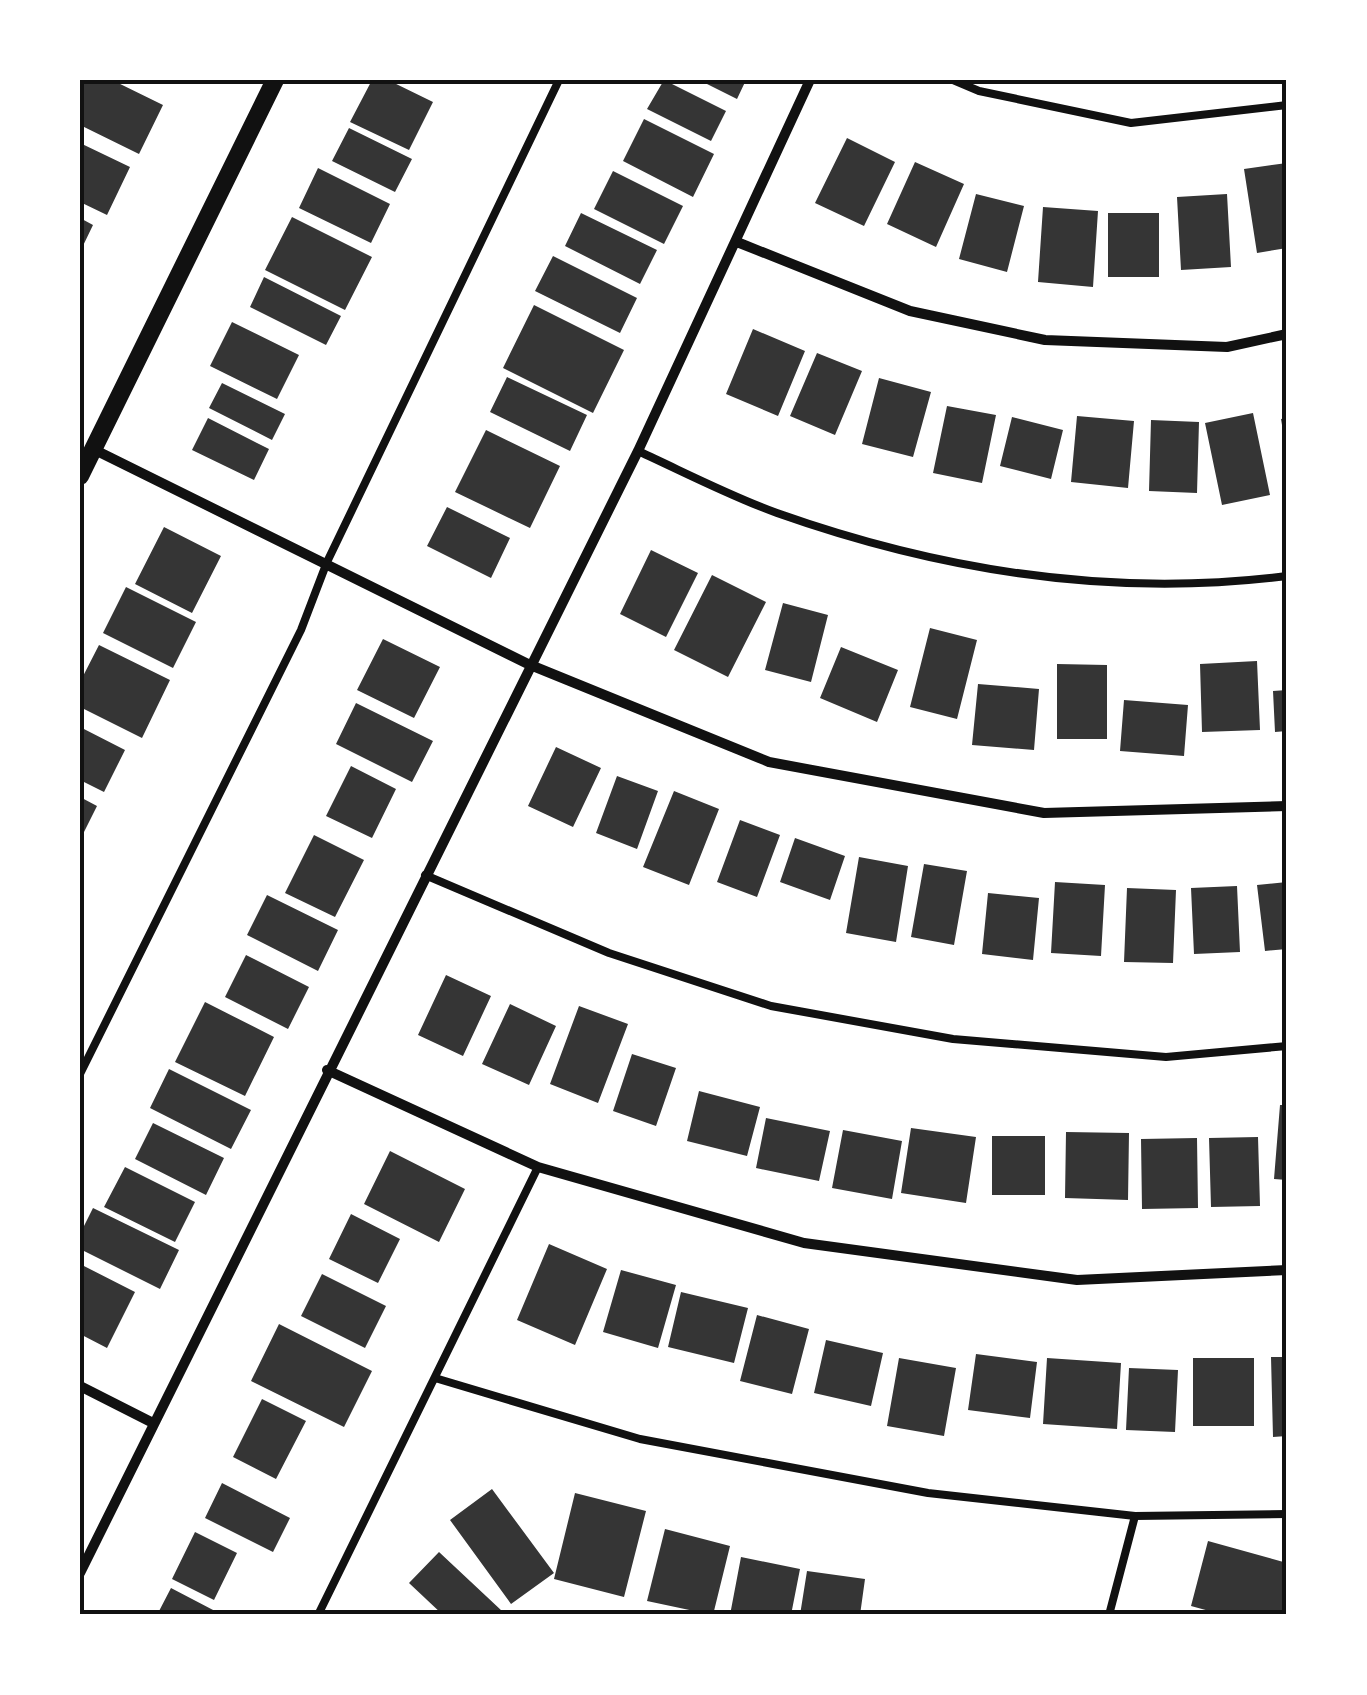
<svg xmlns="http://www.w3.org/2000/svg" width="1367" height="1695" viewBox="0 0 1367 1695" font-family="'Fira Sans Condensed',sans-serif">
<rect width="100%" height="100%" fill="#fff"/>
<path fill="#353535" d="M80 80H112L163 105 139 154 80 125Z
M372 80H388L433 102 409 150 350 122Z
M664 80 726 111 711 141 647 109Z
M699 80H746L737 99Z
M644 119 714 154 693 197 623 161Z
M349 128 412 159 395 192 332 161Z
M847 138 895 162 864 226 815 203Z
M80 143 130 167 107 215 80 202Z
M915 162 964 184 936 247 887 224Z
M1287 163V248L1257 253 1244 169Z
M318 168 390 204 371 243 299 208Z
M613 171 683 206 664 244 594 209Z
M976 194 1024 206 1007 272 959 259Z
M1227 194 1231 267 1181 270 1177 197Z
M1043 207 1098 211 1093 287 1038 282Z
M581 213 657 250 640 284 565 246Z
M1108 213H1159V277H1108Z
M292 217 372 257 345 310 265 270Z
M80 218 93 225 80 252Z
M553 256 637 298 620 333 535 291Z
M264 277 341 316 326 345 250 307Z
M534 305 624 350 593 413 503 368Z
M232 322 299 355 277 399 210 366Z
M753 329 805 351 778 416 726 394Z
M817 353 862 371 835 435 790 416Z
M507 377 587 415 570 451 490 412Z
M879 378 931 392 913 457 862 444Z
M222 383 285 414 272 440 209 408Z
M947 406 996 415 982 483 933 473Z
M1253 413 1270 495 1222 505 1205 423Z
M1077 416 1134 421 1128 488 1071 482Z
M1012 417 1063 430 1051 479 1000 466Z
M208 418 269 449 254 480 192 450Z
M1287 418V443H1285L1281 419Z
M1151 420 1199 422 1197 493 1149 491Z
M486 430 560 466 530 528 455 492Z
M447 507 510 538 491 578 427 546Z
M164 527 221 556 192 613 135 584Z
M651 550 698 573 666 637 620 614Z
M712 575 766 602 728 677 674 650Z
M126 587 196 622 173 668 103 633Z
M783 603 828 615 811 682 765 670Z
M930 628 977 640 957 719 910 707Z
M383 639 440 667 414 718 357 690Z
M99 645 170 680 142 738 80 707V682Z
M841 647 898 670 877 722 820 698Z
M1257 661 1260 730 1202 732 1200 664Z
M1057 664 1107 665V739H1057Z
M978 684 1039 689 1034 750 972 745Z
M1287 690V731L1275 732 1273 691Z
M1124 700 1188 705 1184 756 1120 751Z
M356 703 433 741 412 782 336 744Z
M80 727 125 750 104 792 80 780Z
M556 747 601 768 573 827 528 806Z
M351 766 396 789 372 838 326 816Z
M617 776 658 791 637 849 596 833Z
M674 791 719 809 689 885 643 867Z
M80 797 97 806 80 840Z
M740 820 780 835 757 897 717 882Z
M314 835 364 860 335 917 285 893Z
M795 838 845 856 830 900 780 882Z
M859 857 908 866 896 942 846 933Z
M924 864 967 871 954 945 911 937Z
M1055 882 1105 885 1101 956 1051 953Z
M1287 882V949L1265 951 1257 885Z
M1237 886 1240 952 1194 954 1191 888Z
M1127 888 1176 890 1173 963 1124 962Z
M988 893 1039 898 1033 960 982 954Z
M267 895 338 930 318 971 247 935Z
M246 955 309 987 288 1029 225 997Z
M446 975 491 996 463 1056 418 1035Z
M205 1002 274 1037 245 1096 175 1062Z
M510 1004 556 1026 529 1085 482 1064Z
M579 1006 628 1024 598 1103 550 1084Z
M632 1054 676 1068 656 1126 613 1111Z
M169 1069 251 1110 231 1149 150 1108Z
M699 1091 760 1107 747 1156 687 1141Z
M1280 1105H1287V1180L1274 1179Z
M766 1118 830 1131 819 1181 756 1168Z
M153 1123 224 1158 206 1195 135 1159Z
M911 1128 976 1137 966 1203 901 1193Z
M843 1130 902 1141 892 1199 832 1188Z
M1066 1132 1129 1133 1128 1200 1065 1198Z
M992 1136H1045V1195H992Z
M1258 1137 1260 1206 1211 1207 1209 1138Z
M1197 1138 1198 1208 1142 1209 1141 1139Z
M390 1151 465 1189 439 1242 364 1204Z
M125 1167 195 1202 175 1242 104 1207Z
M93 1208 179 1250 160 1289 80 1249V1234Z
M351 1214 400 1239 378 1283 329 1259Z
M549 1244 607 1269 575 1345 517 1320Z
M80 1264 135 1292 107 1348 80 1334Z
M621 1270 676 1285 658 1348 603 1332Z
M322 1274 386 1306 365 1348 301 1316Z
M681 1292 748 1308 734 1363 668 1347Z
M757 1315 809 1329 792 1394 740 1381Z
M279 1324 372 1371 344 1427 251 1381Z
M826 1340 883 1353 871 1406 814 1393Z
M976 1354 1037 1362 1030 1418 968 1410Z
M1271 1357H1287V1436L1273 1437Z
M899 1358 956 1368 944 1436 887 1426Z
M1047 1358 1121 1363 1117 1429 1043 1424Z
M1193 1358H1254V1426H1193Z
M1129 1368 1178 1370 1175 1432 1126 1430Z
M262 1399 306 1421 276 1479 233 1457Z
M222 1483 290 1518 273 1552 205 1518Z
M492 1489 554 1573 511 1604 450 1520Z
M575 1493 646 1511 624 1597 554 1579Z
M665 1529 730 1546 713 1615 647 1601Z
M195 1532 237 1553 214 1600 172 1579Z
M1208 1541 1287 1563V1615H1224L1191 1606Z
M439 1552 502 1611 498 1615H443L409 1583Z
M741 1557 800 1569 791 1615H730Z
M807 1571 865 1579 860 1615H800Z
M171 1588 215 1611 213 1615H157Z"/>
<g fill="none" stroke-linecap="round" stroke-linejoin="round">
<path stroke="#111" stroke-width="8" d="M953 80 979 91 1131 123 1287 105
M638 451C684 472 730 496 777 513 941 571 1114 598 1287 576
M425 875 609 953 771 1006 953 1039 1166 1057 1287 1046
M80 1074 301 630 327 562 559 80
M435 1378 640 1439 928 1493 1135 1516 1287 1514
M318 1615 538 1167
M1109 1615 1135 1516"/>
<path stroke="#111" stroke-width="10" d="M737 242 910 311 1045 340 1227 347 1287 334
M93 449 528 664 769 762 1044 813 1287 806
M327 1070 538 1167 804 1243 1077 1280 1287 1270
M80 1386 153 1423
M80 1573 638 451 810 80"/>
<path stroke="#111" stroke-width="18" d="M80 476 275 80"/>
</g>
<rect width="1367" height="1695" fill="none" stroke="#ffffff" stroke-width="165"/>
<rect x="82" y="82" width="1202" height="1530" fill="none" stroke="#111" stroke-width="4"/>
</svg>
